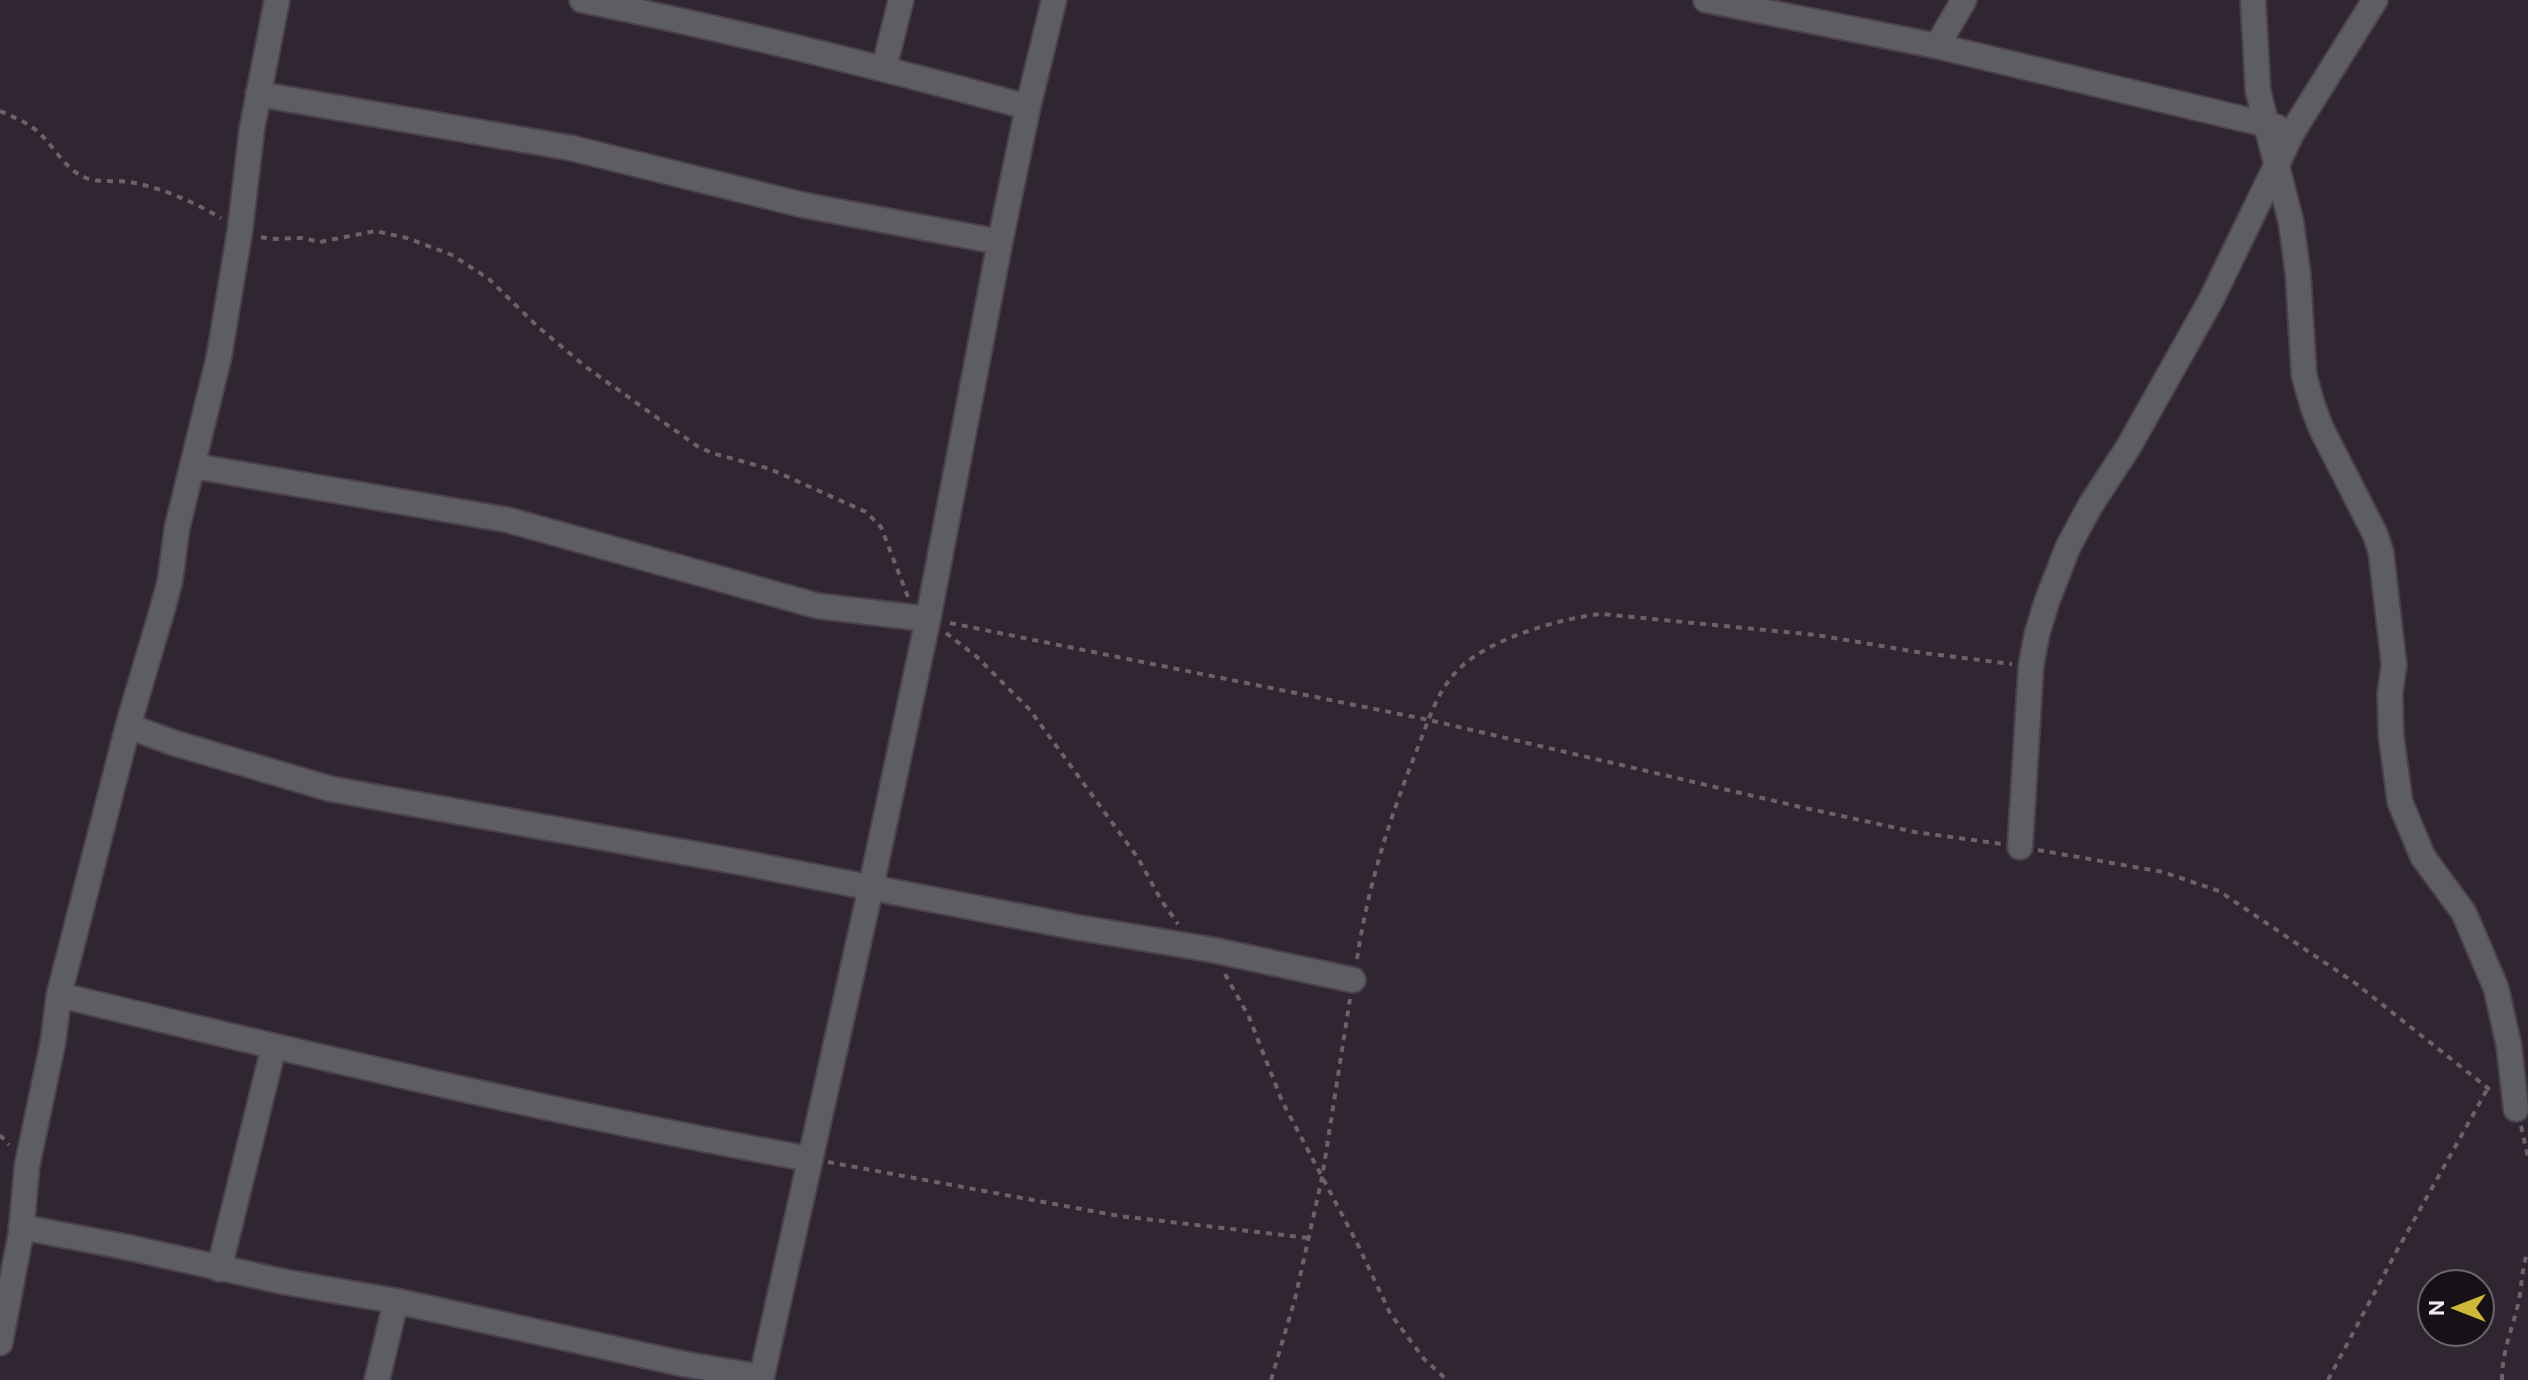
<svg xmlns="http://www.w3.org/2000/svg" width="2528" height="1380" viewBox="0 0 2528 1380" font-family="'DM Sans',sans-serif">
<rect width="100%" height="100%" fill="#302632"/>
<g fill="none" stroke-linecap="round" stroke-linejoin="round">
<defs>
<path id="minor" d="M582 0C732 30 880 67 1028 107
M1706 0 1937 46 2277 127
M2253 0 2258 91 2291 222 2298 274 2304 375 2313 407 2321 428 2375 534 2381 552 2394 665 2390 693 2391 735 2400 802 2423 857 2464 913 2496 988 2509 1046 2516 1109
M1937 46 1964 0
M884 68 901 0
M258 94 571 148 803 205 1000 242
M193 466 508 520 818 606 928 619
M128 726 174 743 331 789 739 862 1075 927 1213 950 1353 980
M2020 847 2031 666 2037 634 2047 601 2068 547 2090 506 2129 446 2211 300 2293 131 2375 0
M59 995C308 1055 558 1114 810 1159
M21 1227 126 1247 285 1282 396 1301 684 1364 761 1377
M219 1269 274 1046
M0 1343 21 1233 27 1166 53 1042 59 995 128 726 163 607 170 581 177 528 219 357 240 230 252 128 277 0
M377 1380 396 1301
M761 1380 871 887 928 619 1000 242 1028 107 1054 0"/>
</defs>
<use href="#minor" stroke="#4b414d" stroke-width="28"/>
<path stroke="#6b626c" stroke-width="4" stroke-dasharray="6 6" stroke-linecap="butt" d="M0 111C13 117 27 122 38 132 55 147 64 169 86 178 99 183 115 180 129 182 160 187 194 202 221 218
M261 237 270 239 302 238 320 242 375 231 407 238 452 255 489 279 537 326 586 367 697 446 712 453 770 469 866 512 881 527 908 597
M950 623 1429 720 1796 806 1915 832 2002 844
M946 633 977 657 1030 710 1138 858 1161 900 1178 924
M2038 850 2163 872 2219 891 2355 983 2494 1093
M1357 959C1368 885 1390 817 1418 747 1429 719 1438 688 1461 667 1492 638 1561 618 1602 614L1816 635 1923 653 2012 664
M1225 974 1249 1017 1282 1101 1356 1241 1390 1313 1424 1359 1447 1380
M2521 1126 2528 1157
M0 1135 9 1145
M828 1162 1119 1216 1309 1238
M1271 1380 1295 1299 1322 1178 1350 999
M2328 1380 2395 1254 2488 1088
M2502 1380C2502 1349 2513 1329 2519 1300 2522 1283 2522 1267 2528 1251"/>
<use href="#minor" stroke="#5e5d64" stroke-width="24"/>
</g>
<g transform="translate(2456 1308) rotate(270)"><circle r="38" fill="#161116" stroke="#6d676d" stroke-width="2"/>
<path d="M0-6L14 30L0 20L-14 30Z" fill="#ceb837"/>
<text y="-12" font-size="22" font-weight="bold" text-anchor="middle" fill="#efe9f0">N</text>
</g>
</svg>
